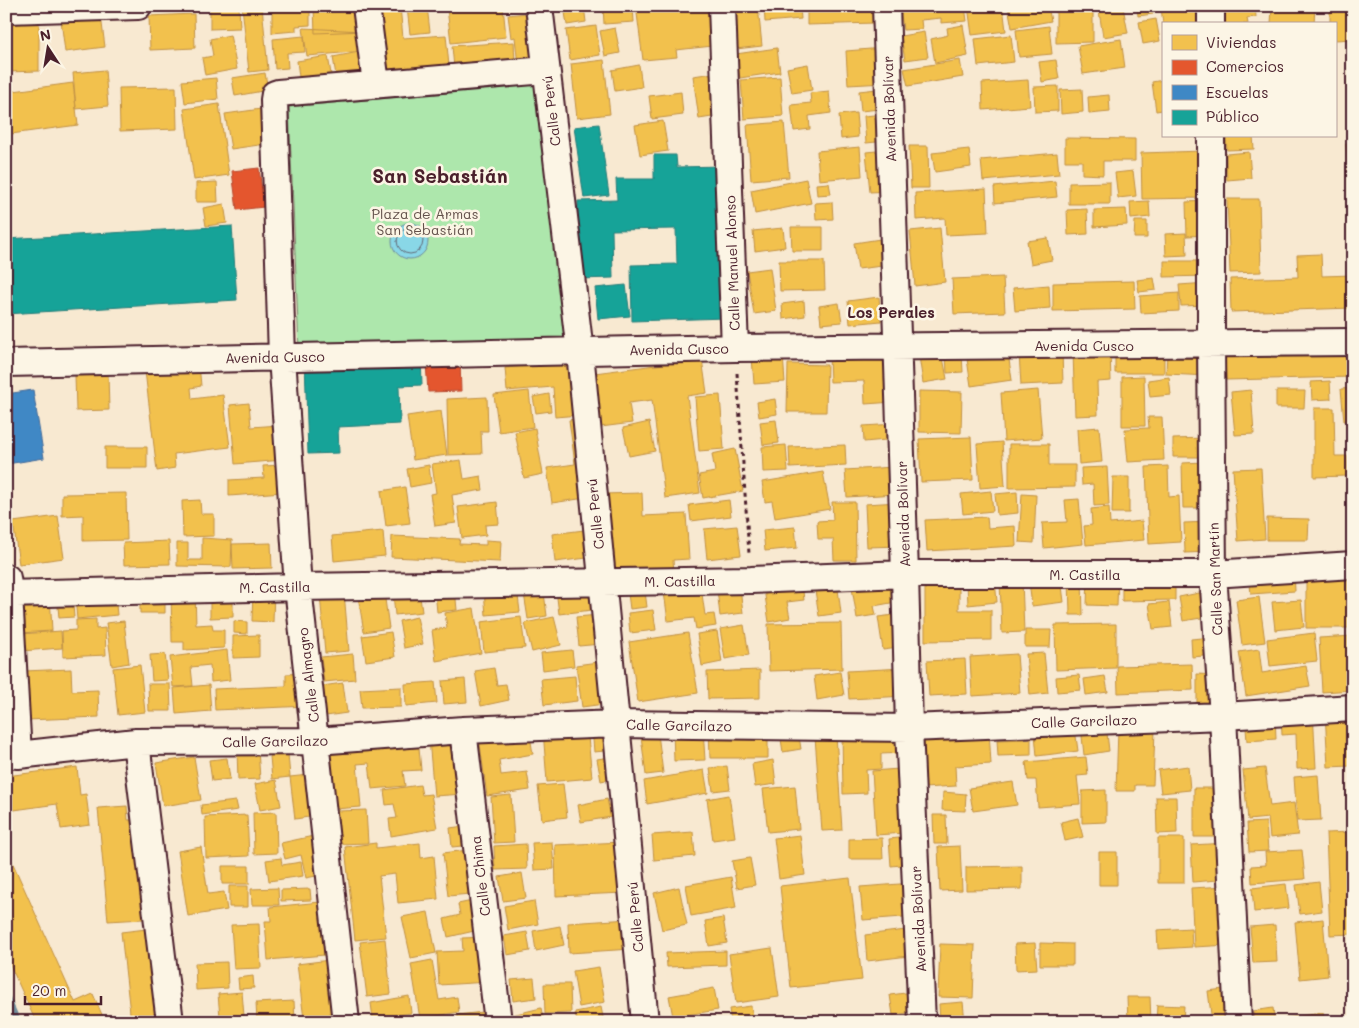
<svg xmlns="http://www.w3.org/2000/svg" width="1359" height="1028" viewBox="0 0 1359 1028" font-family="Mali,sans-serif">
<rect width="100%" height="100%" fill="#f8e9d1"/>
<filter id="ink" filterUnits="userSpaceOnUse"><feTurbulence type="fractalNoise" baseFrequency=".02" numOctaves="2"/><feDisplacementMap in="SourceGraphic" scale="10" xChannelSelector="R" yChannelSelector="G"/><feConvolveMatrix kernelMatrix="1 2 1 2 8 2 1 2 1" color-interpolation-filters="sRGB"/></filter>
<g filter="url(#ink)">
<path fill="#ade7ac" stroke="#7c836c" d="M542 84 570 345 299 349 289 107Z"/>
<path fill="#89d7e7" stroke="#708d9c" d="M392 241a18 18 0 1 1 36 0a18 18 0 1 1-36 0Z"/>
<path fill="#f2c14e" stroke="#c09044" d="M210 6H239L240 28 210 29Z
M242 6H262L268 70 249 72Z
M272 6H310V25L296 26V31L272 33Z
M348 6H364L365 31 315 33 314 8Z
M376 6H400L403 38 446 35 449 66 382 71Z
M413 6H427L430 32 410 34 407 7Z
M463 6H503L506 37 451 43 447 8Z
M564 6H584L586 22 567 25Z
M603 6H633L634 22 604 24Z
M636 6H718L722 45 676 50 677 57 643 60Z
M732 6H758L762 46 736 49Z
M764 6H800L801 19 765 22Z
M807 6H874L875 23 807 25Z
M900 6H965L967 21 941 23V18L921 20 922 29 903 30Z
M968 6H1003L1006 31 972 35Z
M1008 6H1048L1051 21 1012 28Z
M1056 6H1093V42L1056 43Z
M1137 6H1152L1153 14 1138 16Z
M1176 6H1202L1204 24H1163L1161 8Z
M1219 6H1255L1256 17 1247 18 1248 24H1221Z
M1272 6H1315L1314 24H1271Z
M1330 6H1353V39L1335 40V24H1330Z
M1123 7 1128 33 1103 37 1099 11Z
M6 12H39V71L7 72V91H6Z
M536 12 542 63 518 66 515 37 511 38 508 15Z
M194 14 195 48 150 50 149 16Z
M101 16 105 47 65 52 61 20Z
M1156 19 1160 41 1143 44 1139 22Z
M963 25 968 56 935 63 931 39 948 35 947 28Z
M596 26 600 55 570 60 566 30Z
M1049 26 1052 54 1019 57 1016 30Z
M303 28 363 31 364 51 307 56Z
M615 28 620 53 605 56 600 31Z
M924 32 928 57 905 60 901 36Z
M230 35 237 69 205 75 202 58 213 56 210 39Z
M1011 35 1014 62 978 66 975 39Z
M304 36 305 52 287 53 288 68 275 69 273 39Z
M1121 39 1125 68 1083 74 1078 46Z
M514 42 515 64 454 68 452 46Z
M777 48 780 72 740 78 736 54Z
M883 48 885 83 848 85 846 51Z
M364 51 371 75 337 82 333 57Z
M328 56 332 80 300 85 297 61Z
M604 60 610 114 577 118 571 64Z
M960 60 963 77 908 86 904 69Z
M1056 60 1059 79 1042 82 1039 62Z
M808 64 812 90 792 93 787 68Z
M639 65 642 87 615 91 612 70Z
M105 70 108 106 76 109 73 73Z
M720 72 725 115 699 119 693 76Z
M265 73 268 90 235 96 232 78Z
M780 77 783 116 744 119 741 80Z
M216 78 218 99 185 103 182 81Z
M1028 80 1030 106 983 110 982 83Z
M1163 80V110L1156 111 1152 82Z
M73 83 78 125 11 134 6 92Z
M1058 86V111L1035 112 1034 87Z
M176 87 177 129 120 131 119 88Z
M886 88 888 108 861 111 859 91Z
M1082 89 1083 112 1061 114 1060 90Z
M829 91 831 113 809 116 810 129 794 131 791 105 811 103 810 93Z
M681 92 683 115 652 119 649 96Z
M1109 95 1110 112 1089 114 1088 97Z
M219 104 229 175 194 180 184 109Z
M261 109 266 144 231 149 225 114Z
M856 113 858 137 841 139 839 115Z
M884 114 887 141 866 143 864 116Z
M663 121 668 151 640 155 635 125Z
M784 122 789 177 751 180 747 125Z
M1226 136H1253L1254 149 1227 150Z
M1065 138 1135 139V161H1103V175L1082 174V161H1065Z
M1346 144H1353V172H1348Z
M909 146H928L929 188H911Z
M860 147 862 176 819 180 817 151Z
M969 149 971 167 935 172 932 153Z
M887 150 891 191 870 192 866 152Z
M1204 151V198L1142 199 1141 153Z
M1249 152 1251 178 1227 180 1226 154Z
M1057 153 1059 174 983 181 981 160Z
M1133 171 1136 196 1118 198 1115 173Z
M806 179 811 203 755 214 751 190Z
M1055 181 1057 197 995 203 994 187Z
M217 182 218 202H196V183Z
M1110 182V204H1069V183Z
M829 183 831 194 817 195 816 184Z
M986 189 988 233 946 235 945 218 916 220 915 193Z
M1227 199H1259L1261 272 1230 273Z
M1149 201 1150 217 1131 219 1130 202Z
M1208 201 1210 235 1187 236 1186 202Z
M832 202 833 219 816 220 815 203Z
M224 204 227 223 206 226 203 208Z
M1087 209 1088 234 1068 235 1067 210Z
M1126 209 1127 225 1094 227V210Z
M1135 221H1147V238H1134Z
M791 227H823V251H792Z
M783 228 785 247 755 251 753 231Z
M940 228 945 282 915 286 910 231Z
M1186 233 1187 255 1166 256 1165 234Z
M887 238 890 265 858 269 854 243Z
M1048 238 1052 260 1031 264 1027 241Z
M1321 254 1322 276 1353 275V308L1231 312 1230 279 1298 277 1297 255Z
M779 261H824L825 290 780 291Z
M1164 261H1208V276L1164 277Z
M770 268 776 311 754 314 747 271Z
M1003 277 1005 312 954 314 952 279Z
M1154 278 1156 290 1139 292 1137 280Z
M1134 281 1135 309 1053 311V283Z
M1208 283 1209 305 1181 306 1179 285Z
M1049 285 1050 308 1015 311 1013 288Z
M1179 293V311L1141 313 1140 296Z
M879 297 881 321 850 324 848 301Z
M804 301 805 316 783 319 782 304Z
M839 303 842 322 821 324 819 306Z
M1062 351 1063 383 1021 385 1019 353Z
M1110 351 1111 381 1097 382 1098 415 1075 416 1073 352Z
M942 352 947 379 923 383 919 356Z
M1115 352H1164V373H1115Z
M1167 352 1210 353V376L1166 374Z
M1008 353 1012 380 971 386 967 359Z
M1353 353V377L1226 380 1225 356Z
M892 354 894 402 865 404 864 381 830 382 829 357Z
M962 354 963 372 947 373 946 355Z
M783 355 785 382 754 384 752 357Z
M702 359 707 393 687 396 700 493 665 498 652 400 629 403 632 423 593 428 587 374Z
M575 362 579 415 555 417 553 387 507 391 505 368Z
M199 364 201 386 191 388 192 399 223 395 230 447 174 454 175 468 157 471 145 371Z
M788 364 827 365 826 412H787Z
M108 374 109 410 76 411 75 375Z
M1144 376 1145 426H1122V377Z
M1169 377 1171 395 1150 397 1148 380Z
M1330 381 1331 399 1312 400 1311 382Z
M1353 388V420L1344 421 1341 389Z
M1038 390 1042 438 1004 441 1001 393Z
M1251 390 1254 434 1235 435 1231 392Z
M529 391 533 427 499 432 494 395Z
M919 391 962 392 961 433 919 432Z
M1276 391H1305L1304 408H1276Z
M549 394 551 411 536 413 533 397Z
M720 395 724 449 699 451 695 397Z
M487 397 488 431H481L482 454 448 455 447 399Z
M775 399 777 414 759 417 757 402Z
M249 403 251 427 280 425 283 460 235 464 230 405Z
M1314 408H1334L1335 456H1347L1348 476 1314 477Z
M441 411 447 455 413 460 407 416Z
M1148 417H1162L1164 460 1128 462 1125 429 1149 428Z
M582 418 592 497 552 503 547 468 575 464 569 420Z
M776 420 779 443 763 445 760 422Z
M649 422 655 451 629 456 623 428Z
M896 424 897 439 864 442 863 426Z
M1099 427 1102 462 1079 464 1077 429Z
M535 428 543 474 524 478 515 432Z
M1350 435H1353V479H1350Z
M971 437 973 480 921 482 919 439Z
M1205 438 1206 457H1173V439Z
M1002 442 1005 486 980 488 977 444Z
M1009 444H1049V465H1075V487L1009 488Z
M786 445 788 471 763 472 762 447Z
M845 445 846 465 790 468 789 447Z
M105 447H147V468H105Z
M735 449 743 491 703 498 699 475 715 472 712 454Z
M461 460 464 479 481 476 483 490 452 495 456 523 435 526 430 494 436 493 432 464Z
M1205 462 1207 508H1183L1182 463Z
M282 465 283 492 229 496V480L264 478 263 466Z
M429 465 431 483 410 487 407 469Z
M1168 466 1169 497 1179 496 1181 542 1149 544 1146 467Z
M894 467 896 494 847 497 845 470Z
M1107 467 1109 505 1094 506 1093 484 1082 485 1081 468Z
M1261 468 1265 539 1238 541 1233 469Z
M823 472 830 509 775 518 772 501 765 502 762 482Z
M1113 477H1129V513H1112Z
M405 487 410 523 386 526 381 491Z
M991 491 993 511 963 514 961 494Z
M1017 492 1018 513 997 515 995 494Z
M126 493 127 540 83 541V515L62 516V494Z
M642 493 643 516 686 514 689 559 673 560 674 572 606 575 602 494Z
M1022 494 1036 495 1034 543 1019 542Z
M1079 499 1083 544 1044 548 1042 523 1067 522 1065 500Z
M200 500 201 514H214V536L183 537 182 501Z
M729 500 731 516 691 521 689 505Z
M497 502 499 524 485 525 486 535 462 538 458 507Z
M832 502H855L856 560H834L833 539H818L817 521 833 520Z
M899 502 901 546 867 547 865 504Z
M1109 507 1110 524 1142 521 1144 540 1086 545 1084 526 1092 525 1091 509Z
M58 516 64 558 19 564 13 522Z
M987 517 988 528 1015 526 1016 546 927 551 925 520Z
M1267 518 1309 519 1308 540H1267Z
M1209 522 1211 552 1185 553 1184 523Z
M737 526 741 555 707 559 704 529Z
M795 527 797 548 765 551 763 530Z
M592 529 595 557 555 562 552 534Z
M383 531 385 556 334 561 332 536Z
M392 536 460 539 459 544 486 545V540L501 541 500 562 391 557Z
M202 538 232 540 231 567 177 566V543H188V560H202Z
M169 541 170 564 124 565 123 543Z
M271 543 272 568 233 569 232 544Z
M1306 569H1353V628H1306Z
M1294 572 1295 591 1251 594 1249 575Z
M1088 575 1118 576 1117 606 1087 605Z
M1175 575V600L1122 601V577Z
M1069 577H1082L1083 615H1070Z
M1061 578 1064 602 1032 606 1029 582Z
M995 580 997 602 968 605 967 583Z
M1022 580 1024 632 1002 633 1000 581Z
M837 581 841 613 819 616 814 584Z
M892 581 896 602 874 606 876 615 857 618 852 588Z
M802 583 804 600 787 602 790 618 769 622 764 589Z
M644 584 647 607 630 609 627 586Z
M543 585 547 616 528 619 523 587Z
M588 585 592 610 559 614 556 590Z
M925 585H959V610H991V640L925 641Z
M701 587 705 615 714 614 716 626 696 629 694 618 668 621 664 592Z
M740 587 743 613 720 616 717 589Z
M517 588 520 612 486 615 484 591Z
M419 589 422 612 395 615 393 593Z
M455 589 457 610 437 612 435 591Z
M210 590H233V617L210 618Z
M253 590H274L273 622 252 621Z
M171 591H195L196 625 212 624 213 630H224V648L184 650V642H172Z
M1209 591 1213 616 1183 621 1179 597Z
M344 592 349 651 325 653 320 594Z
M384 592 389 628 364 632 358 596Z
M72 593 74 617 59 618 57 595Z
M165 593V613H140V594Z
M50 594 52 631 20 633 18 596Z
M115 594 117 615 77 619 75 598Z
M1259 597 1265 642 1242 645 1236 600Z
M1301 600 1304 627 1275 630 1272 602Z
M1169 602 1172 627 1153 629 1149 604Z
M474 608 481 653 436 661 432 630 447 628 445 613Z
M653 610 656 630 630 633 628 613Z
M902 614 906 647 883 650 878 617Z
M599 615 601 644 579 646 576 617Z
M417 617 423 644 404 648 399 621Z
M521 617 525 648 484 652 481 622Z
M554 617 561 645 532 652 525 623Z
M96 619V629L105 628 106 655 63 657 62 631 76 630V620Z
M124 621 129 663 112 666 106 623Z
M234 621 247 622V634L234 633Z
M841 623 842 669 769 671 768 624Z
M1116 624V668L1056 670 1055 625Z
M744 625 749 655 725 659 720 629Z
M1025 630H1051L1050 647H1025Z
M61 631 62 648 21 651 20 634Z
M717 631 722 662 702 666 697 634Z
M391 632 395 657 366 661 362 636Z
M688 633 698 693 638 702 629 642Z
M1314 633 1317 661 1270 666 1267 639Z
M259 635V657L233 658V636Z
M1353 636V690L1322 692 1319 638Z
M1214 637 1215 655 1192 657 1191 639Z
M1259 649 1262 673 1306 666 1310 686 1246 696 1239 652Z
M227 650 230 680 211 682 210 665 191 667 193 686 173 687 170 657Z
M572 650 574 666 543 670 541 653Z
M1044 653 1048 693 1030 695 1026 654Z
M165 654 168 680 152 681 150 655Z
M353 654 355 679 324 682 321 657Z
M1017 654 1020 693 972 696 970 657Z
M965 659 967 694 929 696 927 661Z
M598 662 604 704 582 707 576 665Z
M1192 664 1193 690 1118 693 1117 666Z
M140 665 145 712 118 715 113 668Z
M494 668 497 685 506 684 509 700 481 706 475 671Z
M904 668 906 696 849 699 847 671Z
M71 669 72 691 98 690 99 717 27 720 24 671Z
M760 670V698L708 699 707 672Z
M840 672 844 695 817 700 814 676Z
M308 673 309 706 215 710 214 689 286 686V674Z
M1197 674 1217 675V708H1197Z
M1079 675 1081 690 1057 692 1056 677Z
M575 676 577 701 544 705 541 679Z
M1105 676 1108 692 1086 695 1084 679Z
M465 679 467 702 444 704 442 681Z
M435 682 437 703 406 706 405 684Z
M343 683 347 713 326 716 322 686Z
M148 684H170L171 711H149Z
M209 685 211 711 176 714 174 688Z
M401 687V707L362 708 360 689Z
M1313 711 1316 768 1297 769 1296 734 1282 735 1281 712Z
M1347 711 1350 766 1328 767 1325 712Z
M1275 714 1276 739 1247 741 1245 716Z
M1106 724 1109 751 1084 755 1081 727Z
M613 725 615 750 594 752 592 727Z
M657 726 663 773 646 775 640 728Z
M587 727 592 778 547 782 543 730Z
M709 728H768V758H710Z
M703 729 705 760 674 761 673 730Z
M1075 729 1078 751 1037 756 1035 734Z
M1118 729H1155L1153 785H1135V791H1116Z
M529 730 533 754 499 760 501 775 527 772 530 790 487 796 479 737Z
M798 730 801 749 783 752 780 733Z
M842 731H904V753L881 754V769L866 770 867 793 843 794Z
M921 731H989L991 764 955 766 956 786 924 788Z
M836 735 842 830 822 831 815 737Z
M458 736 464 794 434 796 429 739Z
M418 738 421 770 403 771 405 786 372 789 369 763 357 764 361 807 335 809 329 746Z
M1031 739V755L998 756 997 740Z
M287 743 290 777 272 779 269 745Z
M258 749 260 779 238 780 237 750Z
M617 756 620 777 601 781 597 759Z
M194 757 201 800 163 806 156 763Z
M1086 757 1088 775 1077 776 1080 804 1038 807 1036 780H1028L1026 762Z
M227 758 230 779 212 781 209 760Z
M773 760 776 784 755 787 752 764Z
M727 766 730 789 713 791 710 768Z
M1188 766 1190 790 1161 793 1158 770Z
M77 767 80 795 86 794 90 825 61 829 57 804 7 811 6 776Z
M1265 768 1270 806 1294 803 1298 835 1270 838 1268 818 1248 820 1243 770Z
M899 769 904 833 876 835 872 771Z
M704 770 708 793 647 804 644 781Z
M309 775 322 815 295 819 290 777Z
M1318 775 1321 820 1297 821 1294 777Z
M276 780 281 806 260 810 255 784Z
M1013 782 1017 805 973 811 969 788Z
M563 784 567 817 542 820 538 786Z
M420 785 422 795 431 794 437 828 391 836 389 819 397 818 394 804 386 805 384 790Z
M795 786 799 829 768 832 763 789Z
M1194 788H1226L1227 837H1194Z
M1106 790V822L1082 823V791Z
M943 792 966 794 965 811 942 810Z
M511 795 514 842 494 843 491 797Z
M729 795 735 837 713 840 707 799Z
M1156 797H1176L1177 833 1157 834Z
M607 799 611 817 581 822 578 805Z
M236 801 238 810 202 815 201 805Z
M127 806 128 820H135L143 919 108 921 98 808Z
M366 810 368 843 338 844 337 811Z
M276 812 277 853 254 854 253 813Z
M247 815 249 856 206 858 205 817Z
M933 815H946L947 844H934Z
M1078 818 1083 837 1065 841 1061 822Z
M1266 822 1268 851 1249 852 1247 823Z
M471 825 473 845 452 847 450 828Z
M693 832 695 856 654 860 652 835Z
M1353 832V934L1330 935 1326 833Z
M318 835 326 874 306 878 301 855 285 859 281 843Z
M800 835 805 875 779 879 774 838Z
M909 837 911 864 891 866 889 839Z
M882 838 883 859H849V839Z
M1158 838H1184V883H1158Z
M552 842 554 869 534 870 532 843Z
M623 842 624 893 556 896 555 845Z
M376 843V848L420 843 421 858 434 856 438 899 398 903 395 874 379 876 386 937 355 940 345 847Z
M1227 843 1230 879 1193 882 1191 845Z
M526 844 527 869 495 870 494 846Z
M960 846 962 890 940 891 938 847Z
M201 847 208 894 224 892 227 910 188 916 178 851Z
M6 848 75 1002 93 994 103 1017 94 1022H36L6 956Z
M477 849 481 893 448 896 443 853Z
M1302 850 1305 879 1252 883 1251 866 1266 865 1265 852Z
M1099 852H1117V885H1099Z
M281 858 282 865 301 862 303 876 269 881 266 860Z
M750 858 755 885 737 888 732 861Z
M222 866H249V884H222Z
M1022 866V889L966 890V867Z
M522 873 526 898 503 901 499 877Z
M731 877 736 908 691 916 686 885Z
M850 878 862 980 791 988 780 886Z
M1319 882 1322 911 1300 914 1296 885Z
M913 883 916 916 863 920 860 887Z
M1286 884 1289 908 1254 912 1252 888Z
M229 886H248V907H229Z
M1227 886 1230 945 1194 947 1191 888Z
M679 887 687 925 662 930 654 893Z
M278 888 279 905H252L251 889Z
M310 889 311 900 281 901V890Z
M477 900 483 929 448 937 444 919 460 915 458 904Z
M331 901 336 954 268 960 265 921H271L270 907Z
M534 901 538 924 508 930 504 906Z
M428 912 436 953 411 958 402 917Z
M723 918 727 943 709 946 705 921Z
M630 919 632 949 569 953 568 923Z
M1323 919 1328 976 1300 979 1295 922Z
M259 924 261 968 234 969 231 925Z
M1275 925 1277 962 1253 963 1250 927Z
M560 926 564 945 536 951 533 931Z
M155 928 165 1022H131L121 932Z
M1191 928 1192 947 1158 949 1157 930Z
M914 929 917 955 867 961 865 935Z
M527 932 530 951 507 955 504 936Z
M487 937 489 982 439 985 437 952 463 951 462 938Z
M385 939 391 994 367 997 360 942Z
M1035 943 1037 969 1016 970 1015 944Z
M1040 943 1073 944V965H1040Z
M940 944 975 945 973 998 938 997Z
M772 948 779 997 736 1003 729 954Z
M726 951V965L667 967 666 953Z
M338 959 345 1014 304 1019 297 964Z
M432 960 439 1000 457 997 459 1012 420 1019 411 964Z
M227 962 228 988 196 990 195 963Z
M599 967 605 1002 579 1007 573 971Z
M253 976 254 988 239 989 238 978Z
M534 978 536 998 513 1001 511 980Z
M544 984H570L571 1013 545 1014Z
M714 988 718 1010 673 1017 669 996Z
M1231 988 1234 1022H1212L1208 991Z
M242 992 244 1016 220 1017 218 994Z
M913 992 915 1012 893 1015 890 995Z
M409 996 411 1013 373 1019 371 1003Z
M1127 997H1150L1151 1022H1128Z
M294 1001 295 1022H257L256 1003Z
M963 1002 965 1022H940L939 1004Z
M1157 1005 1184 1006 1183 1022H1156Z
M751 1006 754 1022H731L729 1009Z
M601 1007 604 1022H577L575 1012Z
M541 1008 544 1022H514L512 1015Z
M1273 1008 1275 1022H1254L1253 1011Z
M492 1011 493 1022H458L457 1015Z
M1323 1013 1325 1022H1286L1285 1018Z
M219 1016V1022H198V1018Z"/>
<path fill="#e4572e" stroke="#b6462d" d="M259 168 264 207 237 210 232 171Z
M460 361 461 391 428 392 426 363Z"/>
<path fill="#3f88c5" stroke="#426897" d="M33 390 44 458 7 464 6 394Z"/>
<path fill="#17a398" stroke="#267b77" d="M599 124 609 195 584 198 574 127Z
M654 155H676L677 167 723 166 726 318 632 321 631 265 677 264 676 229 612 230 613 278 579 279 578 201 617 200 616 179H654Z
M232 226 237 300 6 314V239Z
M626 285 630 316 598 319 595 288Z
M421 356 422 385 399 386 400 424 338 427 339 453 308 454 305 361Z"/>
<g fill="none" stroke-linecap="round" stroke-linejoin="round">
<path stroke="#636976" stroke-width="1" d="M397 241a13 13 0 1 1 26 0a13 13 0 1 1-26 0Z"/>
<path stroke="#708d9c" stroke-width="8" d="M6 998 17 1022"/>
<defs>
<path id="minor" d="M366 6 376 84
M539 6 580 352 645 1022
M722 6 735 348
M886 6 905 574 909 728 922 1022
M6 10 138 6
M1211 24V6
M1211 136V344L1213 574 1223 716 1238 1022
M6 363 735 348 1353 342
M7 578 9 594 18 755
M6 594 298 587 751 580 905 574H1213L1353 565
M463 730 498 1022
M136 742 170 1022
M6 754 18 755 136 742 316 741 463 730 617 724 909 728 1223 716 1353 708
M346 1022 298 587 282 357 274 100 275 94 278 93 546 70"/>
</defs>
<use href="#minor" stroke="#4a1f2b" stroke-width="30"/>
<path stroke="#4a1f2b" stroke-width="3" stroke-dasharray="4 4" stroke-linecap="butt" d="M737 373 749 554"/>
<use href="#minor" stroke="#fcf5e5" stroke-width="26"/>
</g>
</g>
<g text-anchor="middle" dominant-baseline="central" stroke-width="5" stroke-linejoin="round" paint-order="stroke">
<g font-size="14" fill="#4a1f2b" stroke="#fcf5e5">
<text transform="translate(889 109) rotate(-92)">Avenida Bolívar</text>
<text transform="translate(551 111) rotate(-97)">Calle Perú</text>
<text transform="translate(732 263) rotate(-92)">Calle Manuel Alonso</text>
<text x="1084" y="345">Avenida Cusco</text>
<text transform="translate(679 349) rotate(-1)">Avenida Cusco</text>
<text transform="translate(275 357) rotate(-1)">Avenida Cusco</text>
<text transform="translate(595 514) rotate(-96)">Calle Perú</text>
<text transform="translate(903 514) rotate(-92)">Avenida Bolívar</text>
<text x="1085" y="574">M. Castilla</text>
<text transform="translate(1215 579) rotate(-92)">Calle San Martín</text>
<text transform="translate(680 581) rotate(-1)">M. Castilla</text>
<text transform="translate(275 587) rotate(-1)">M. Castilla</text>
<text transform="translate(308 675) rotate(-97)">Calle Almagro</text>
<text transform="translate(1084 721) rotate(-2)">Calle Garcilazo</text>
<text transform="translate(679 725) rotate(1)">Calle Garcilazo</text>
<text transform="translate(275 741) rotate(-1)">Calle Garcilazo</text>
<text transform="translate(480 876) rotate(-97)">Calle Chima</text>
<text transform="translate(635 917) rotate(-95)">Calle Perú</text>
<text transform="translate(918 919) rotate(-93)">Avenida Bolívar</text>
</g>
<g font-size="14" fill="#63514b" stroke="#fcf5e5">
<text x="425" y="213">Plaza de Armas<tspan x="425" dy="16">San Sebastián</tspan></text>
</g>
<g font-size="15" font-weight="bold" fill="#4a1f2b" stroke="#fcf5e5">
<text x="891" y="312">Los Perales</text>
</g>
<g font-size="19" font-weight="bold" fill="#4a1f2b" stroke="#fcf5e5">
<text x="440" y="175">San Sebastián</text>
</g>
</g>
<rect width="1359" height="1028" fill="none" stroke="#fcf5e5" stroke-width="25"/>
<rect x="12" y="12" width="1334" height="1003" fill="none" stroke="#4a1f2b" stroke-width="2" filter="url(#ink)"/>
<rect x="1162" y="22" width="175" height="115" fill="#fcf5e5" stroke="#b59f9b"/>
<rect x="1172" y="35" width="25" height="15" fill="#f2c14e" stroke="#b59f9b"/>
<text x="1206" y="48" font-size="15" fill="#4a1f2b">Viviendas</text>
<rect x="1172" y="60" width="25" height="15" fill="#e4572e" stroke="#b59f9b"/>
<text x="1206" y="72" font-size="15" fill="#4a1f2b">Comercios</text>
<rect x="1172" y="85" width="25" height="15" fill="#3f88c5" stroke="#b59f9b"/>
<text x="1206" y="98" font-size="15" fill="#4a1f2b">Escuelas</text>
<rect x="1172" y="110" width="25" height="15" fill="#17a398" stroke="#b59f9b"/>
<text x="1206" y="122" font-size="15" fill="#4a1f2b">Público</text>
<g transform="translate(48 48) rotate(348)" stroke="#fcf5e5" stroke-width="4" paint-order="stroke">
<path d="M0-4L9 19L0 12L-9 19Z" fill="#4a1f2b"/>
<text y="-8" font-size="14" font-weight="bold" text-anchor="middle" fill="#4a1f2b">N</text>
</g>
<path d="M25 996v8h76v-8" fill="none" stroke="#4a1f2b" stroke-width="2.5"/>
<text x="32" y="996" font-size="15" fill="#4a1f2b" stroke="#fcf5e5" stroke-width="4" paint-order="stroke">20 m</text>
</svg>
